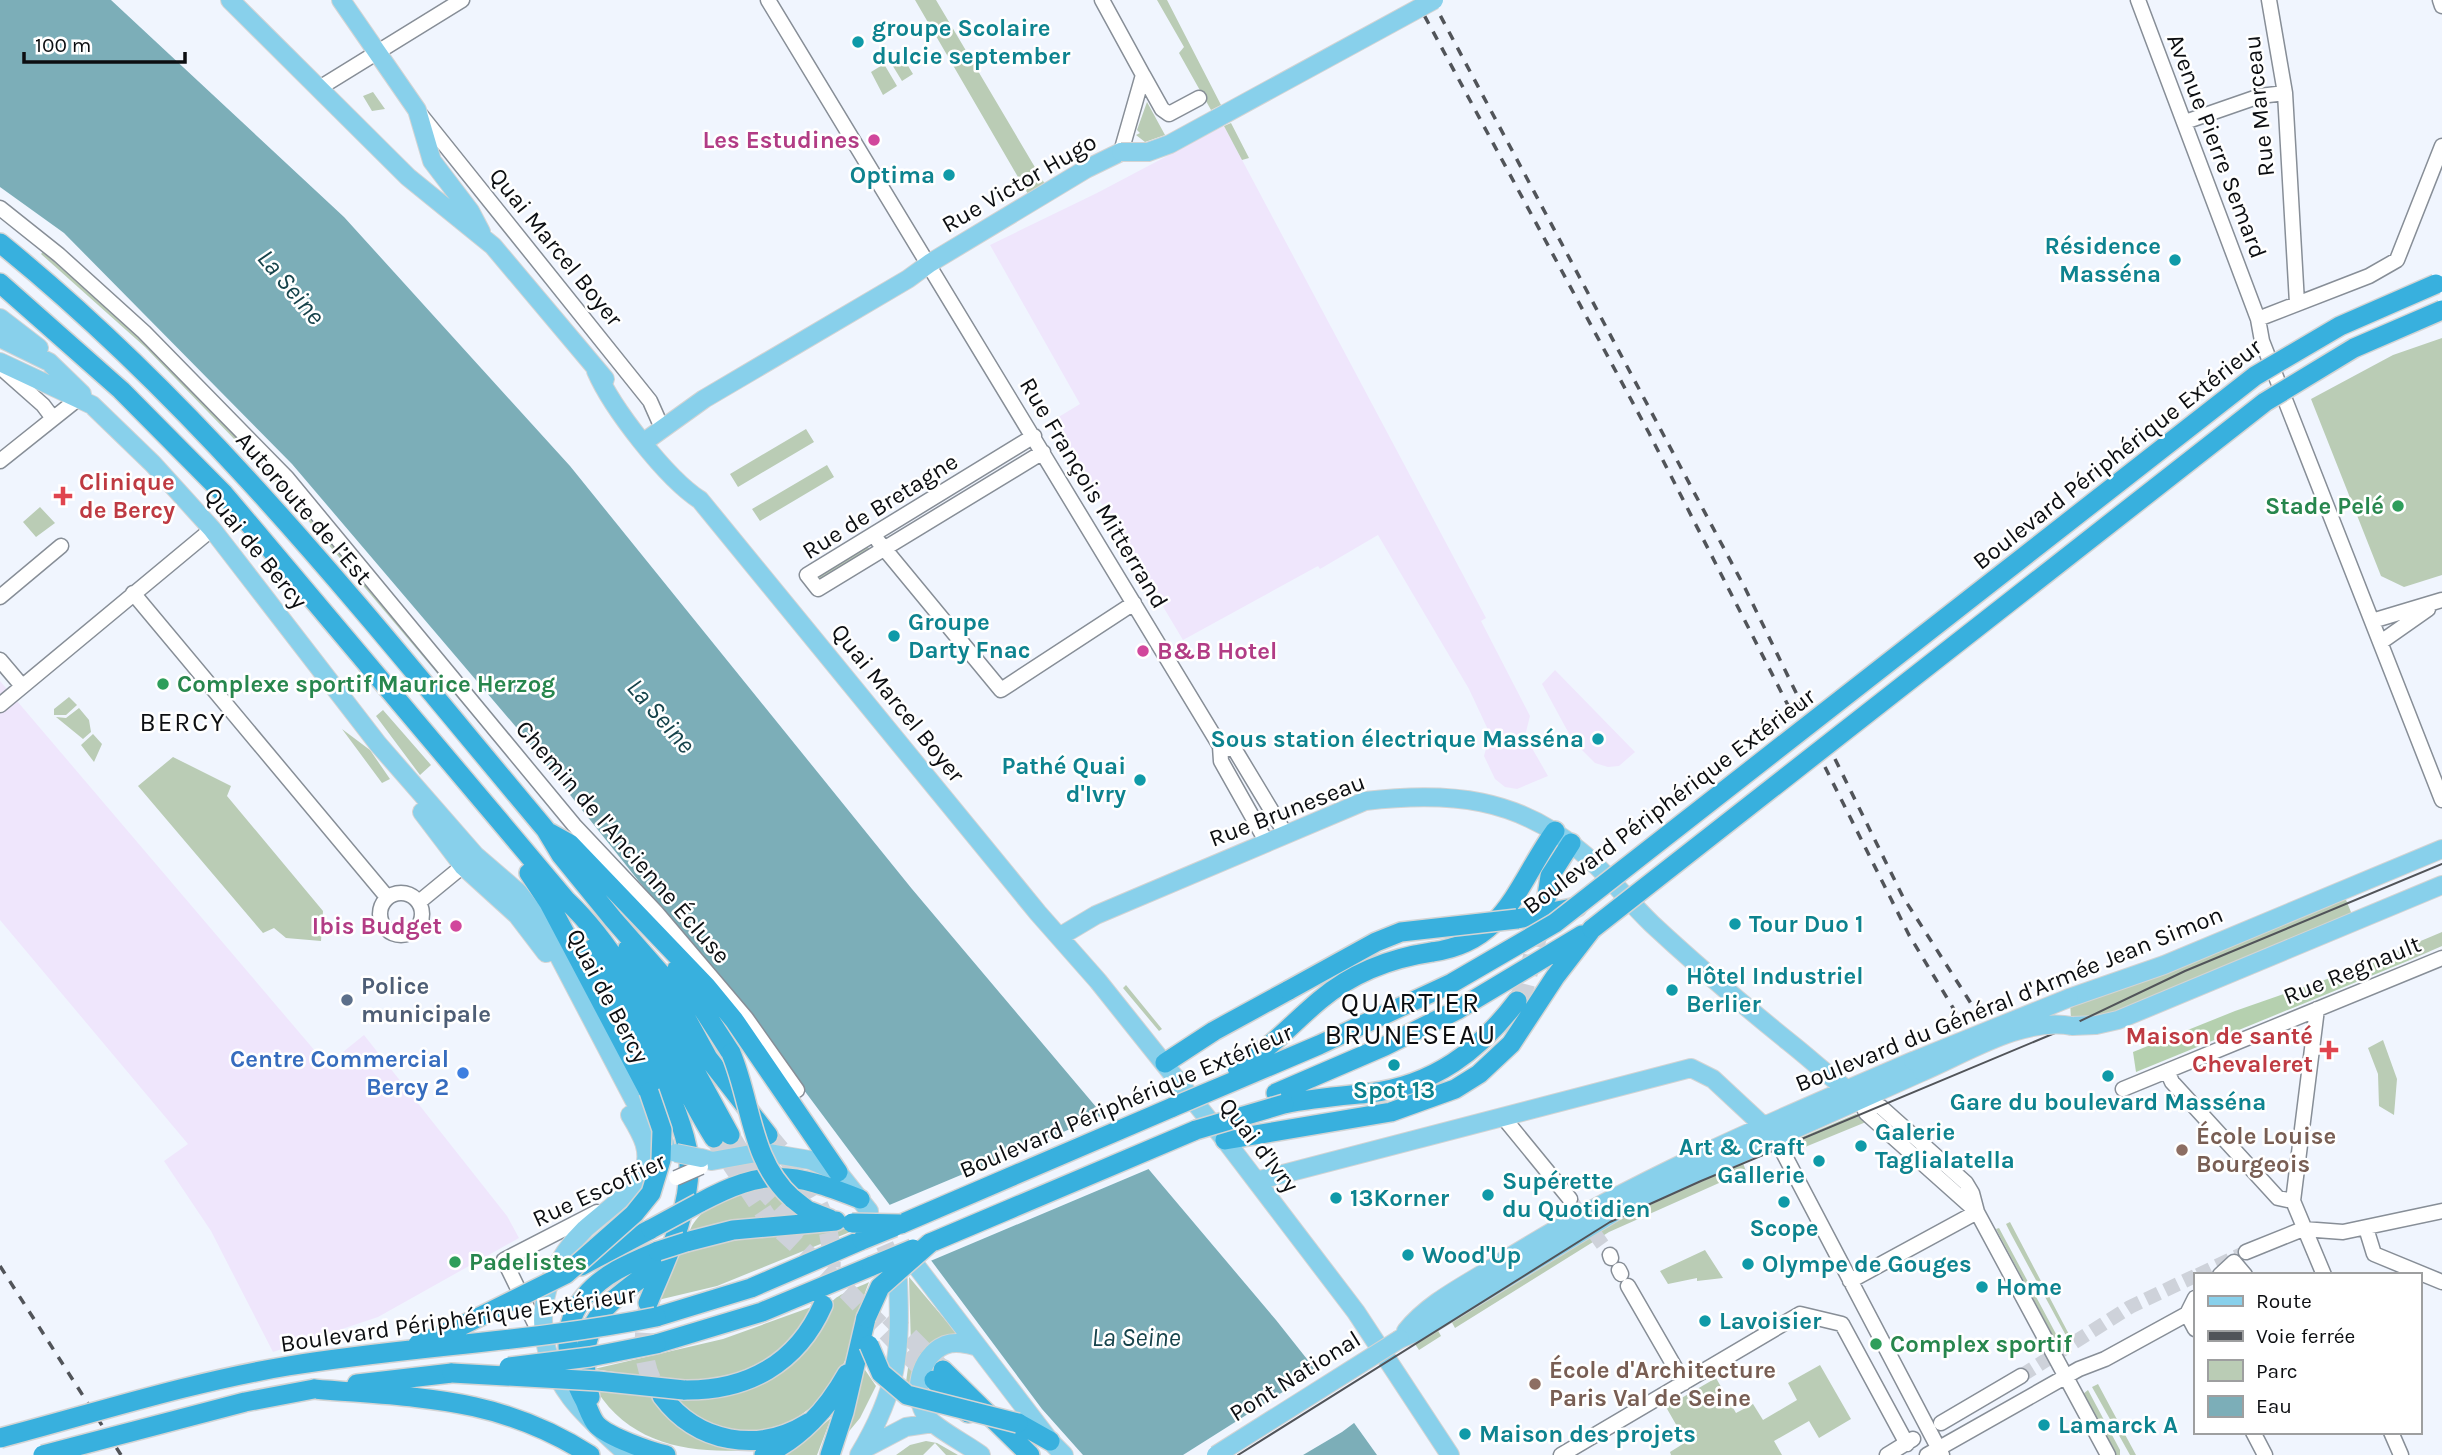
<svg xmlns="http://www.w3.org/2000/svg" width="2442" height="1455" viewBox="0 0 2442 1455" font-family="Karla,sans-serif">
<rect width="100%" height="100%" fill="#f0f5fe"/>
<path fill="#efe6fc" d="M1224 126 1486 618 1481 621 1530 716 1525 736 1548 776 1517 789 1505 787 1495 779 1484 756 1490 734 1469 689 1378 535 1320 569 1318 566 1183 640 1052 421 1080 404 990 245 1097 193Z
M1555 670 1635 752 1619 766 1608 767 1595 763 1573 741 1542 684Z
M0 681 327 1065 364 1035 507 1216 519 1238 378 1317 273 1352 211 1231 164 1161 188 1144 0 920Z"/>
<path fill="#baccb5" d="M915 0H936L1049 191 1032 201Z
M1157 0H1167L1221 105 1211 110 1179 53 1184 47Z
M902 56 913 74 902 81 891 63Z
M884 64 897 86 883 95 871 72Z
M373 92 385 109 372 111 363 96Z
M1147 102 1165 135 1145 142 1136 135 1140 133 1137 130Z
M1231 123 1249 158 1242 160 1224 126Z
M46 248 150 340 296 496 522 767 578 840 273 479 145 347 41 254Z
M2442 338V575L2404 587 2381 576 2311 399 2393 355Z
M806 429 814 442 738 487 730 474Z
M827 465 834 477 760 521 752 509Z
M40 507 55 523 36 537 23 522Z
M864 544 871 550 821 583 815 574Z
M69 697 77 705 66 715H54V709Z
M79 708 89 720 91 732 83 739 56 717 66 718Z
M383 710 431 765 420 775 376 716Z
M342 729 370 750 390 779 382 783Z
M93 734 102 744 94 762 81 745Z
M173 757 231 786 227 796 323 911 321 941 286 938 274 928 263 933 138 786Z
M2344 895 2353 917 2112 1017 2071 1019 2070 1002Z
M2442 932V946L2410 960 2402 953 2378 959Z
M1126 985 1162 1029 1159 1031 1123 988Z
M2383 1040 2397 1079 2394 1115 2379 1106 2378 1074 2368 1048Z
M1856 1114 1866 1122 1788 1154V1143Z
M1741 1158 1746 1171 1609 1232 1455 1328 1450 1319 1595 1228Z
M766 1184 778 1199 799 1216 750 1218 690 1230C702 1202 739 1194 766 1184Z
M2010 1222 2073 1342 2070 1343 2011 1234 2006 1224Z
M1999 1228 2063 1347 2060 1349 1996 1229Z
M805 1229H849L850 1232 717 1286 658 1300 678 1250Z
M1705 1250 1723 1278 1697 1281V1278L1668 1284 1660 1271Z
M909 1277 958 1335C924 1343 917 1352 911 1386L906 1382 911 1347Z
M869 1282C860 1304 857 1326 850 1348 831 1404 776 1449 714 1428 699 1423 683 1407 670 1397 731 1403 778 1387 816 1337 824 1326 825 1313 832 1302 837 1294 860 1287 869 1282Z
M814 1306C749 1405 696 1383 594 1369L723 1339Z
M1436 1327 1441 1336 1419 1350 1413 1341Z
M861 1364 876 1386 860 1418 841 1441Z
M1820 1365 1851 1419 1819 1438 1809 1421 1774 1441 1782 1455H1671L1670 1452 1686 1442 1666 1407 1716 1378 1736 1413 1753 1404 1763 1420 1797 1400 1788 1383Z
M2098 1384 2136 1455H2130L2092 1387Z
M2088 1390 2120 1450V1455H2116L2083 1394Z
M597 1391 649 1395C685 1437 706 1448 761 1449 698 1455 633 1448 597 1391Z
M831 1418 817 1455H780L804 1441Z
M926 1441 937 1443 958 1455H946L935 1443 923 1455H896L910 1445Z"/>
<path fill="#b5d0af" d="M2402 953 2410 960 2136 1072 2133 1052 2235 1011Z"/>
<path fill="#7caeb8" d="M0 0H111L344 217 570 466 912 889 1276 1320 1322 1378 1377 1455H1083L1042 1409 786 1066 516 727 292 464 64 233 0 187Z"/>
<path fill="#f0f5fe" d="M1106 1114 1151 1168 928 1262 887 1206Z
M1319 1369 1358 1420 1342 1432 1303 1455H1183Z"/>
<g fill="none" stroke-linecap="round" stroke-linejoin="round">
<path stroke="#ced2da" stroke-width="14" stroke-dasharray="14 7" stroke-linecap="butt" d="M1570 1199 1610 1255
M2198 1275 2246 1252
M2021 1376 2130 1307 2195 1276"/>
<path stroke="#ced2da" stroke-width="18" stroke-dasharray="18 9" stroke-linecap="butt" d="M874 1220 896 1271"/>
<path stroke="#ced2da" stroke-width="19" stroke-dasharray="19 10" stroke-linecap="butt" d="M1517 1001 1525 986 1542 919
M730 1135 761 1187 805 1234
M768 1135C801 1174 835 1212 831 1267
M714 1138 767 1217 847 1291 933 1380
M648 1304C643 1340 639 1367 662 1396
M889 1316 942 1369"/>
<defs>
<path id="minor" d="M768 0 1220 746 1221 761 1266 841
M1102 0 1143 75 1121 152
M2138 0 2258 319 2262 341 2442 800
M2269 0 2285 93 2297 303
M2440 0 2442 6
M1143 75 1162 109 1169 114 1199 98
M321 87 462 0
M420 114 650 401 662 428
M2185 122 2260 96 2285 93
M0 208 59 255 144 332 287 478 574 825 656 912 746 1018 797 1090
M2258 319 2369 276 2397 260 2442 146
M0 367 43 405 52 417
M1034 436 807 575 818 589 1043 452
M0 461 79 398
M878 541 1001 690 1134 603
M133 593 387 897
M0 597 61 546
M2372 621 2442 600
M2381 642 2428 609
M0 660 22 686
M0 705 212 529
M1220 746 1235 750 1285 833
M380 914a21 21 0 1 1 42 0a21 21 0 1 1-42 0Z
M419 902 469 861
M2317 1009 2293 1201 2324 1275
M2167 1071 2172 1082 2278 1198 2293 1201
M2123 1089 2442 958
M1860 1099 1881 1107 1966 1183 1972 1193 1977 1212 2108 1455
M1860 1099 1866 1113 1977 1212
M1503 1117 1570 1199
M1775 1137 1942 1455
M2366 1228 2374 1254 2442 1282
M2246 1252 2303 1229 2343 1232 2442 1211
M1610 1255 1611 1258
M1619 1270 1621 1274
M2220 1275 2234 1262 2245 1275
M1850 1281 1977 1212
M1628 1286 1684 1383
M2187 1314 2195 1329
M543 1340 504 1260 597 1212
M1941 1423 2021 1376
M2253 1432 2265 1455
M2391 1432 2401 1455
M1561 1455 1800 1314 1842 1324 1907 1444
M1887 1455 1913 1439
M1927 1455 2079 1369 2105 1359 2187 1314 2195 1298"/>
<path id="major" d="M230 0 408 177 493 246 605 379
M341 0 417 110 432 161 470 211 481 232
M0 318 39 348
M0 338 49 362 82 394
M0 362 92 405 153 464 212 529 378 744 475 855 518 892 541 922 634 1100 665 1144
M596 371C612 408 666 478 700 500L1038 913 1098 981 1225 1140 1356 1312 1450 1455
M644 442 704 399 908 279 930 263 1086 169 1121 152
M422 812 463 866 517 915 546 953
M1059 937 1096 915 1365 801C1449 791 1519 797 1585 855 1609 876 1629 902 1652 924 1696 965 1742 1004 1789 1042 1813 1061 1835 1082 1860 1099
M2069 998 2164 965 2442 849
M2072 1026 2096 1025 2118 1020 2442 885
M701 1158 712 1161 762 1152 810 1160 838 1172 869 1211
M1256 1181 1691 1068 1713 1079 1771 1133
M917 1267 1050 1441 1064 1455
M1406 1331C1430 1301 1468 1284 1500 1263 1631 1181 1771 1122 1913 1061
M1400 1339 1421 1330 1626 1205 1922 1072
M978 1347C967 1344 956 1341 945 1345 919 1356 911 1395 927 1417 935 1428 968 1445 981 1455
M862 1450 906 1427 933 1423
M628 1455C609 1437 587 1419 571 1398 529 1341 535 1278 585 1229 598 1217 638 1188 643 1174 652 1151 642 1135 630 1115
M859 1455C898 1390 901 1354 898 1280"/>
<path id="highway" d="M0 243C209 412 374 625 546 830L561 855 613 919 663 976 708 1058 768 1135
M0 283 121 390 224 494 567 901C635 965 665 1060 714 1138
M550 833 570 844 706 986 734 1020 838 1172
M529 873 549 903 649 1092
M1547 896 1550 876 1571 843
M1517 919 1577 907
M628 948 730 1135
M592 949C620 998 690 1113 689 1166 689 1215 666 1259 648 1303
M1432 952C1506 942 1517 884 1555 831
M677 969 731 1053
M1165 1063 1214 1031 1289 990
M1276 1093 1385 1046 1457 1010 1582 935
M1284 1104C1313 1098 1341 1096 1370 1093 1434 1085 1479 1051 1517 1001
M1225 1140 1391 1112 1455 1089 1479 1074 1511 1044 1555 977 1592 929
M792 1198 807 1210 830 1219
M699 1203C766 1167 791 1172 860 1199
M901 1224 1173 1107
M686 1242 733 1230 836 1221
M930 1243 1196 1130
M658 1251C632 1262 604 1273 585 1296 558 1328 567 1368 585 1401 588 1408 592 1420 597 1425 609 1437 649 1451 666 1455
M581 1266 651 1229
M656 1317 751 1288 862 1240
M656 1344 762 1312 872 1266
M943 1370 1030 1455
M934 1380 968 1413
M357 1384 452 1373
M314 1389C419 1398 498 1396 590 1455
M684 1390C747 1391 797 1364 823 1305
M662 1396C697 1443 758 1454 808 1423
M590 1397C571 1316 611 1303 666 1259
M1018 1423 1050 1441
M764 1455C800 1439 828 1408 847 1374
M830 1455 844 1412 866 1318"/>
</defs>
<use href="#minor" stroke="#878e97" stroke-width="17"/>
<use href="#major" stroke="#d3d4d4" stroke-width="20"/>
<use href="#highway" stroke="#d3d4d4" stroke-width="22"/>
<use href="#minor" stroke="#fff" stroke-width="14"/>
<use href="#major" stroke="#88d0eb" stroke-width="18"/>
<use href="#highway" stroke="#38b0de" stroke-width="19"/>
<path stroke="#515459" stroke-width="2" d="M1238 1455 1610 1222 1701 1181 2055 1033 2185 971 2442 864"/>
<path stroke="#515459" stroke-width="3.5" stroke-dasharray="9 9" stroke-linecap="butt" d="M1416 0 1649 433 1794 717
M1432 0 1745 588 1804 709
M1835 759 1903 897 1981 1019
M1825 767 1909 935 1964 1026
M1907 1039 1912 1049
M0 1266 121 1455"/>
<defs>
<path id="minor-bridge" d="M676 1178 701 1167"/>
<path id="major-bridge" d="M1121 152H1148L1170 144 1434 0
M1913 1061 2069 998
M1922 1072C1967 1053 2022 1017 2072 1026
M676 1153 701 1158
M1216 1455 1400 1339"/>
<path id="highway-bridge" d="M1592 929 2265 402 2354 348 2442 310
M1289 990 1376 942 1401 932 1517 919
M731 1053C752 1103 750 1160 792 1198
M1237 1068C1274 1046 1289 1026 1320 1000 1352 973 1391 958 1432 952
M1173 1107 1319 1045 1452 983 1555 923 2255 376 2340 326 2436 284
M1196 1130 1284 1104
M852 1223 901 1224
M651 1229 699 1203
M862 1240 894 1227
M658 1251 686 1242
M872 1266 913 1249
M866 1318 880 1287 930 1243
M418 1344 459 1327 566 1274 634 1214 651 1193 661 1160 662 1130 649 1092
M869 1345 881 1373 907 1395 1018 1423
M509 1367 590 1357 656 1344
M452 1373 598 1381 684 1390
M0 1438C95 1413 191 1382 288 1366 410 1346 534 1342 656 1317
M43 1455 245 1402 314 1389"/>
</defs>
<use href="#minor-bridge" stroke="#878e97" stroke-width="17" stroke-linecap="butt"/>
<use href="#major-bridge" stroke="#d3d4d4" stroke-width="20" stroke-linecap="butt"/>
<use href="#highway-bridge" stroke="#d3d4d4" stroke-width="22" stroke-linecap="butt"/>
<use href="#minor-bridge" stroke="#fff" stroke-width="14"/>
<use href="#major-bridge" stroke="#88d0eb" stroke-width="18"/>
<use href="#highway-bridge" stroke="#38b0de" stroke-width="19"/>
</g>
<g fill="#0f9aa8" stroke="#fff" stroke-width="2.5">
<circle cx="858" cy="42" r="7"/>
<circle cx="949" cy="175" r="7"/>
<circle cx="2175" cy="260" r="7"/>
<circle cx="894" cy="636" r="7"/>
<circle cx="1598" cy="739" r="7"/>
<circle cx="1140" cy="780" r="7"/>
<circle cx="1735" cy="924" r="7"/>
<circle cx="1672" cy="990" r="7"/>
<circle cx="1394" cy="1065" r="7"/>
<circle cx="2108" cy="1076" r="7"/>
<circle cx="1861" cy="1146" r="7"/>
<circle cx="1819" cy="1161" r="7"/>
<circle cx="1488" cy="1195" r="7"/>
<circle cx="1336" cy="1198" r="7"/>
<circle cx="1784" cy="1202" r="7"/>
<circle cx="1408" cy="1255" r="7"/>
<circle cx="1748" cy="1264" r="7"/>
<circle cx="1982" cy="1287" r="7"/>
<circle cx="1705" cy="1321" r="7"/>
<circle cx="2044" cy="1425" r="7"/>
<circle cx="1465" cy="1434" r="7"/>
</g>
<g fill="#d1479c" stroke="#fff" stroke-width="2.5">
<circle cx="874" cy="140" r="7"/>
<circle cx="1143" cy="651" r="7"/>
<circle cx="456" cy="926" r="7"/>
</g>
<g fill="#e0444e" stroke="#fff" stroke-width="2.5">
<path d="M59.5 485.5h7v7h7v7h-7v7h-7v-7h-7v-7h7z"/>
<path d="M2325.5 1039.5h7v7h7v7h-7v7h-7v-7h-7v-7h7z"/>
</g>
<g fill="#2e9e5b" stroke="#fff" stroke-width="2.5">
<circle cx="2398" cy="506" r="7"/>
<circle cx="163" cy="684" r="7"/>
<circle cx="455" cy="1262" r="7"/>
<circle cx="1876" cy="1344" r="7"/>
</g>
<circle fill="#5c6f8a" stroke="#fff" stroke-width="2.5" cx="347" cy="1000" r="7"/>
<circle fill="#3f7fe0" stroke="#fff" stroke-width="2.5" cx="463" cy="1073" r="7"/>
<g fill="#8d6e63" stroke="#fff" stroke-width="2.5">
<circle cx="2182" cy="1150" r="7"/>
<circle cx="1535" cy="1384" r="7"/>
</g>
<g text-anchor="middle" dominant-baseline="central" stroke-width="5" stroke-linejoin="round" paint-order="stroke">
<g font-size="24" font-weight="bold" fill="#0d838f" stroke="#fff" text-anchor="start">
<text x="872" y="28">groupe Scolaire<tspan x="872" dy="28">dulcie september</tspan></text>
<text x="935" y="175" text-anchor="end">Optima</text>
<text x="2161" y="246" text-anchor="end">Résidence<tspan x="2161" dy="28">Masséna</tspan></text>
<text x="908" y="622">Groupe<tspan x="908" dy="28">Darty Fnac</tspan></text>
<text x="1584" y="739" text-anchor="end">Sous station électrique Masséna</text>
<text x="1126" y="766" text-anchor="end">Pathé Quai<tspan x="1126" dy="28">d'Ivry</tspan></text>
<text x="1749" y="924">Tour Duo 1</text>
<text x="1686" y="976">Hôtel Industriel<tspan x="1686" dy="28">Berlier</tspan></text>
<text x="1394" y="1090" text-anchor="middle">Spot 13</text>
<text x="2108" y="1102" text-anchor="middle">Gare du boulevard Masséna</text>
<text x="1875" y="1132">Galerie<tspan x="1875" dy="28">Taglialatella</tspan></text>
<text x="1805" y="1147" text-anchor="end">Art &amp; Craft<tspan x="1805" dy="28">Gallerie</tspan></text>
<text x="1502" y="1181">Supérette<tspan x="1502" dy="28">du Quotidien</tspan></text>
<text x="1350" y="1198">13Korner</text>
<text x="1784" y="1228" text-anchor="middle">Scope</text>
<text x="1422" y="1255">Wood'Up</text>
<text x="1762" y="1264">Olympe de Gouges</text>
<text x="1996" y="1287">Home</text>
<text x="1719" y="1321">Lavoisier</text>
<text x="2058" y="1425">Lamarck A</text>
<text x="1479" y="1434">Maison des projets</text>
</g>
<g font-size="24" fill="#0c0e11" stroke="#fff">
<text transform="translate(2259 106) rotate(-96)">Rue Marceau</text>
<text transform="translate(2217 146) rotate(69)">Avenue Pierre Semard</text>
<text transform="translate(1019 183) rotate(-30)">Rue Victor Hugo</text>
<text transform="translate(556 247) rotate(51)">Quai Marcel Boyer</text>
<text transform="translate(2117 454) rotate(-38)">Boulevard Périphérique Extérieur</text>
<text transform="translate(1094 493) rotate(59)">Rue François Mitterrand</text>
<text transform="translate(880 506) rotate(-32)">Rue de Bretagne</text>
<text transform="translate(304 508) rotate(49)">Autoroute de l’Est</text>
<text transform="translate(256 548) rotate(51)">Quai de Bercy</text>
<text transform="translate(898 703) rotate(51)">Quai Marcel Boyer</text>
<text transform="translate(1669 801) rotate(-37)">Boulevard Périphérique Extérieur</text>
<text transform="translate(1287 810) rotate(-21)">Rue Bruneseau</text>
<text transform="translate(623 842) rotate(49)">Chemin de l'Ancienne Écluse</text>
<text transform="translate(2352 970) rotate(-22)">Rue Regnault</text>
<text transform="translate(608 996) rotate(62)">Quai de Bercy</text>
<text transform="translate(2009 999) rotate(-22)">Boulevard du Général d'Armée Jean Simon</text>
<text transform="translate(1126 1101) rotate(-23)">Boulevard Périphérique Extérieur</text>
<text transform="translate(1259 1145) rotate(52)">Quai d'Ivry</text>
<text transform="translate(599 1190) rotate(-25)">Rue Escoffier</text>
<text transform="translate(458 1319) rotate(-8)">Boulevard Périphérique Extérieur</text>
<text transform="translate(1295 1376) rotate(-32)">Pont National</text>
</g>
<g font-size="24" font-weight="bold" fill="#b23c85" stroke="#fff" text-anchor="end">
<text x="860" y="140">Les Estudines</text>
<text x="1157" y="651" text-anchor="start">B&amp;B Hotel</text>
<text x="442" y="926">Ibis Budget</text>
</g>
<g font-size="24" font-weight="bold" fill="#be3a42" stroke="#fff" text-anchor="start">
<text x="79" y="482">Clinique<tspan x="79" dy="28">de Bercy</tspan></text>
<text x="2313" y="1036" text-anchor="end">Maison de santé<tspan x="2313" dy="28">Chevaleret</tspan></text>
</g>
<g font-size="24" font-weight="bold" fill="#27864d" stroke="#fff" text-anchor="start">
<text x="2384" y="506" text-anchor="end">Stade Pelé</text>
<text x="177" y="684">Complexe sportif Maurice Herzog</text>
<text x="469" y="1262">Padelistes</text>
<text x="1890" y="1344">Complex sportif</text>
</g>
<g font-size="24" font-weight="bold" fill="#4e5e75" stroke="#fff" text-anchor="start">
<text x="361" y="986">Police<tspan x="361" dy="28">municipale</tspan></text>
</g>
<g font-size="24" font-weight="bold" fill="#366cbe" stroke="#fff" text-anchor="end">
<text x="449" y="1059">Centre Commercial<tspan x="449" dy="28">Bercy 2</tspan></text>
</g>
<g font-size="24" font-weight="bold" fill="#785e54" stroke="#fff" text-anchor="start">
<text x="2196" y="1136">École Louise<tspan x="2196" dy="28">Bourgeois</tspan></text>
<text x="1549" y="1370">École d'Architecture<tspan x="1549" dy="28">Paris Val de Seine</tspan></text>
</g>
<g font-size="26" font-style="italic" fill="#16434b" stroke="#fff">
<text transform="translate(291 287) rotate(50)">La Seine</text>
<text transform="translate(661 716) rotate(49)">La Seine</text>
<text x="1136" y="1337">La Seine</text>
</g>
<g font-size="26" letter-spacing="2" fill="#0c0e11" stroke="#fff">
<text x="183" y="722">BERCY</text>
</g>
<g font-size="28" letter-spacing="2" fill="#0c0e11" stroke="#fff">
<text x="1411" y="1002">QUARTIER<tspan x="1411" dy="32">BRUNESEAU</tspan></text>
</g>
</g>
<rect x="2194" y="1273" width="228" height="161" fill="#ffffff" stroke="#9e9fa0" stroke-width="2"/>
<rect x="2208" y="1296" width="35" height="10" fill="#88d0eb" stroke="#9e9fa0" stroke-width="2"/>
<text x="2256" y="1308" font-size="21" fill="#0c0e11">Route</text>
<rect x="2208" y="1331" width="35" height="10" fill="#515459" stroke="#9e9fa0" stroke-width="2"/>
<text x="2256" y="1343" font-size="21" fill="#0c0e11">Voie ferrée</text>
<rect x="2208" y="1360" width="35" height="21" fill="#baccb5" stroke="#9e9fa0" stroke-width="2"/>
<text x="2256" y="1378" font-size="21" fill="#0c0e11">Parc</text>
<rect x="2208" y="1396" width="35" height="21" fill="#7caeb8" stroke="#9e9fa0" stroke-width="2"/>
<text x="2256" y="1413" font-size="21" fill="#0c0e11">Eau</text>
<path d="M24 52v10h161v-10" fill="none" stroke="#0c0e11" stroke-width="3.5"/>
<text x="35" y="52" font-size="21" fill="#0c0e11" stroke="#ffffff" stroke-width="5" paint-order="stroke">100 m</text>
</svg>
